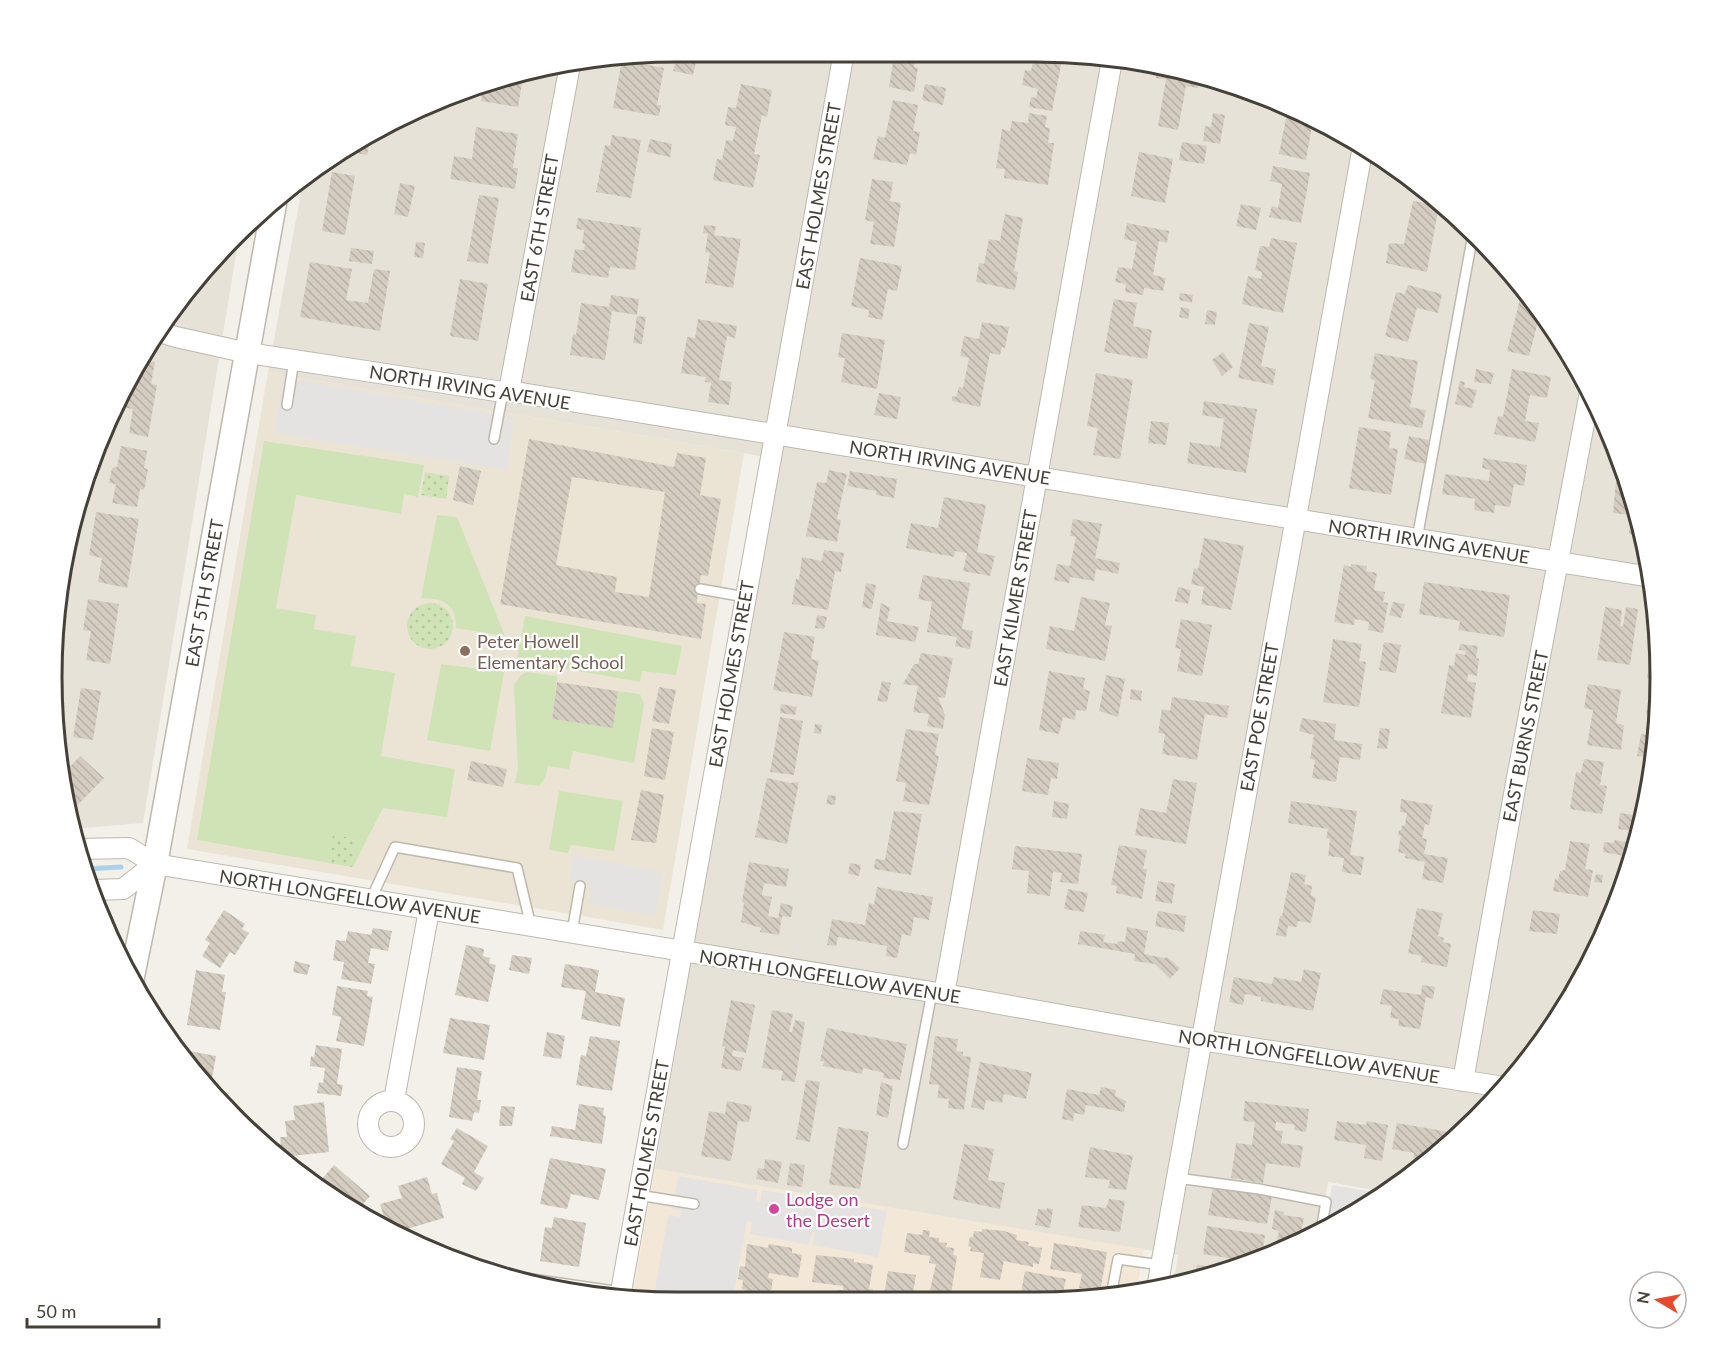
<svg xmlns="http://www.w3.org/2000/svg" width="1712" height="1354" viewBox="0 0 1712 1354" font-family="Lato,sans-serif">
<defs>
<pattern id="park-dots" width="8" height="8" patternUnits="userSpaceOnUse" patternTransform="scale(1.5)"><rect width="8" height="8" fill="#cfe3b6"/><path d="M2 2h.1M6 6h.1" fill="none" stroke="#b3c49d" stroke-width="1.8" stroke-linecap="round"/></pattern>
<pattern id="building-back-hatch" width="6" height="6" patternUnits="userSpaceOnUse" patternTransform="scale(1.5)"><rect width="6" height="6" fill="#d4ccc0"/><path d="M-1 5l2 2M0 0l6 6M5-1l2 2" fill="none" stroke="#b7b0a6"/></pattern>
</defs>
<rect width="100%" height="100%" fill="#f3f0e9"/>
<path fill="#e7e2d8" d="M677 51 1076 52 1237 84 1348 135 1447 206 1531 296 1577 364 1628 476 1656 596 1660 718 1640 839 1596 954 1531 1058 1447 1148 1386 1192 1328 1182 1320 1231 1197 1282 1173 1286 1178 1255 655 1169 779 460 744 453 268 372 303 182 364 135 515 72Z
M240 230 143 823 71 829 51 677 72 515 135 364 235 234Z"/>
<path fill="#f3e7d7" d="M655 1169 1144 1249 1136 1292 1076 1302 677 1303 632 1299Z"/>
<path fill="#ebe4d5" d="M268 372 744 453 663 930 187 849Z"/>
<path fill="#cfe3b6" d="M264 441 424 465 418 497 404 494 401 514 296 495 276 608 316 615 314 629 356 636 351 666 395 673 381 756 455 769 447 817 383 808 353 867 197 840Z
M437 515 457 517 505 636 456 628C456 603 444 599 421 598Z
M525 616 682 646 676 675 642 671 640 682 517 660Z
M441 664 504 672 490 751 427 740Z
M526 672 557 676 552 719 613 727 618 691 640 694 644 704 634 763 573 751 569 769 548 766 545 778 539 786 515 783 518 769 514 685 520 676Z
M559 791 623 801 614 851 571 845 568 853 549 850Z"/>
<path fill="url(#park-dots)" d="M425 472 449 476 446 499 421 495Z
M407 626a23 23 0 1 1 46 0a23 23 0 1 1-46 0Z
M333 835 357 839 353 867 328 863Z"/>
<path fill="#e5e3e1" d="M283 378 514 418 507 470 274 433Z
M574 855 663 872 655 916 588 904 592 884 569 880Z
M678 1176 758 1190 756 1202 760 1203 762 1190 803 1197 800 1210 804 1211 807 1198 887 1211 878 1257 813 1245 815 1233 812 1232 809 1245 750 1234 752 1222 747 1221 732 1303H677L653 1301 668 1215 680 1217 681 1211 673 1209Z
M1332 1185 1384 1194 1348 1219 1325 1229Z"/>
<g fill="none" stroke-linecap="round" stroke-linejoin="round">
<path stroke="#acd1ea" stroke-width="5" d="M85 869 121 867"/>
</g>
<path fill="url(#building-back-hatch)" fill-rule="evenodd" d="M881 52H917L914 67 918 68 914 92 889 87 894 56 881 54Z
M995 52H1061L1060 54 1063 55 1052 111 1029 107 1031 97 1036 98 1038 89 1022 85 1025 70 1031 71 1033 60Z
M677 58 696 62 693 75 673 71Z
M622 60 664 68 657 105H661L659 116 613 108Z
M1157 69 1200 77 1198 88 1186 86 1178 130 1158 126 1166 79 1156 78Z
M524 71 518 107 481 101 483 85 515 72Z
M741 84 772 90 767 117 762 115 754 154 760 155 753 188 713 180 717 159 722 160 726 140 733 141 736 127 725 125 728 107 736 108Z
M925 84 946 88 943 105 922 100Z
M893 100 918 105 913 131 920 132 916 155 910 153 907 165 873 159 878 136 885 138Z
M1288 108 1313 119 1306 160 1279 154Z
M1029 113 1047 116 1045 127 1050 128 1048 143H1054L1048 185 1004 178 1005 169 996 168 1002 129 1010 131 1012 121 1028 123Z
M1213 113 1225 115 1220 144 1203 141 1205 126 1211 127Z
M476 127 518 134 513 168H518L515 189 450 179 454 156 472 159Z
M371 132 367 155 344 151 364 135Z
M612 135 641 140 631 198 596 192 605 145 610 146Z
M650 139 672 144 670 157 647 152Z
M1182 142 1207 146 1204 164 1179 160Z
M1139 152 1173 159 1165 203 1131 196Z
M1273 166 1310 173 1301 223 1269 217 1272 206 1278 208 1282 184 1270 181Z
M332 172 355 176 345 235 322 231Z
M872 179 893 182 890 201 901 203 894 247 870 244 874 222 865 220Z
M400 183 415 186 408 217 394 214Z
M479 195 499 198 488 264 467 261Z
M1413 201 1439 205 1427 272 1386 263 1389 243 1404 244Z
M1241 204 1261 208 1256 230 1236 226Z
M1005 214 1023 218 1014 271 1018 272 1015 290 976 282 979 263 984 264 989 239 1000 241Z
M578 218 641 228 635 270 610 267 608 278 571 272 575 249 584 250 585 244H582L584 230 576 229Z
M1127 223 1169 231 1167 243 1159 241 1153 275 1166 278 1163 291 1144 288 1143 295 1125 292 1126 284 1115 282 1118 267 1132 269 1137 242 1124 239Z
M704 225 716 226 714 235 741 239 733 288 705 283 710 253 705 252 708 234 703 233Z
M1271 238 1297 243 1283 313 1242 304 1248 276 1261 279 1262 272 1255 270 1260 246 1269 247Z
M416 242 425 243 423 258 414 257Z
M351 248 374 251 372 264 349 261Z
M860 258 902 266 897 291 888 289 882 320 868 317 869 310 851 306Z
M310 262 352 269 346 300 368 303 374 269 390 271 380 331 300 317Z
M460 279 488 284 478 341 450 336Z
M1408 285 1442 294 1438 313 1417 308 1408 342 1385 336 1396 292 1405 294Z
M1180 293 1193 295 1192 303 1179 300Z
M611 295 639 299 637 315 612 311 605 360 570 355 573 334 576 335 581 303 609 307Z
M1114 299 1137 303 1133 326 1152 330 1147 359 1104 352Z
M1520 299 1536 303 1551 325 1538 322 1529 356 1507 351Z
M1181 307 1190 309 1188 319 1179 317Z
M1207 310 1217 312 1215 325 1205 324Z
M637 316 646 317 642 344 633 343Z
M698 319 737 326 735 338 727 336 719 380 732 382 729 405 708 402 711 383 705 382 706 377 681 373 687 337 695 338Z
M982 322 1009 327 1005 348 1002 347 1000 355 990 353 980 407 952 401V396L956 397 959 387 963 388 969 358 960 356 964 336 979 339Z
M1249 323 1269 327 1261 366 1276 369 1273 385 1238 378Z
M842 333 885 340 877 389 841 382 845 358 838 357Z
M1223 352 1233 367 1222 376 1212 360Z
M1375 353 1418 361 1410 407 1426 410 1422 428 1368 418 1375 380 1370 379Z
M139 359 155 362 151 384 157 385 148 437 129 433 133 409 119 407 121 397 129 379 131 380 133 369Z
M1476 369 1494 373 1491 384 1474 382Z
M1512 369 1551 377 1547 398 1530 395 1525 421 1539 423 1535 442 1494 434 1498 416 1503 417Z
M1096 373 1133 380 1120 459 1093 455 1098 428 1087 426Z
M1460 381 1465 382 1464 387 1477 390 1472 408 1455 404Z
M879 393 901 397 897 419 874 415Z
M1204 401 1257 409 1246 473 1187 463 1190 442 1220 447 1224 419 1202 415Z
M1151 421 1169 423 1166 445 1148 443Z
M1359 427 1391 432 1389 448 1398 449 1391 495 1349 488Z
M1409 436 1429 440 1425 464 1404 459Z
M529 439 674 467 677 453 706 458 700 495 721 499 708 576 701 575 697 599V603L706 604 701 639 500 604ZM572 477 665 492 649 597 615 592 617 577 556 565Z
M121 446 147 451 144 468 148 469 144 490 140 489 137 507 112 503 116 484 109 483 112 468 117 467Z
M1483 458 1527 465 1524 486 1514 484 1510 507 1495 505 1494 513 1474 510 1475 499 1442 494 1445 474 1489 481 1490 470 1482 468Z
M460 466 481 471 473 505 453 500Z
M829 470 847 474 837 519 841 520 837 542 806 536 817 482 826 483Z
M1625 470 1628 476 1642 536 1629 534 1631 515 1613 513 1616 482 1623 483Z
M850 471 897 479 894 498 876 495V491L847 486Z
M944 497 986 505 977 552 995 556 990 576 963 571 967 553 955 551 954 557 906 548 911 523 938 528Z
M96 512 139 519 127 588 98 582 102 558 89 555Z
M1073 519 1102 524 1095 558 1120 563 1118 574 1096 569 1094 581 1070 577 1069 583 1054 580 1057 564 1070 566 1076 537 1070 536Z
M1204 538 1244 546 1231 610 1201 604 1204 587 1191 584 1194 568 1198 569Z
M824 550 844 553 841 572 835 571 828 610 792 604 796 579H799L802 557 822 561Z
M1351 564 1367 566 1366 571 1377 573 1374 590 1385 592 1383 602 1388 603 1383 633 1368 630 1369 622 1355 619 1354 625 1334 622 1344 565 1351 567Z
M923 575 970 583 962 629 973 631 970 649 955 646 957 637 927 632 932 602 918 599Z
M1424 582 1510 595 1504 637 1458 630 1460 621 1419 614Z
M866 583 876 585 872 609 862 607Z
M1178 587 1191 590 1188 604 1175 601Z
M1081 597 1110 603 1105 625 1112 626 1105 661 1046 649 1050 626 1074 631Z
M88 599 119 604 110 664 86 660 91 631 83 630Z
M1393 602 1405 604 1401 618 1389 615Z
M881 603 890 608 887 621 919 627 915 642 876 635Z
M1605 607 1622 610 1620 626H1623L1626 607 1638 609 1630 665 1597 660Z
M817 615 827 617 824 629 815 628Z
M1181 619 1212 625 1202 676 1177 671 1181 649 1175 648Z
M784 632 815 637 811 659 819 661 812 697 773 690Z
M1333 639 1362 644 1359 661 1366 662 1359 707 1323 702Z
M1384 642 1401 645 1396 673 1379 670Z
M1460 644 1478 646 1476 658 1479 659 1477 676 1468 674 1467 681 1476 683 1471 718 1441 713 1449 665 1454 666 1456 653 1465 655 1466 651 1459 650Z
M921 653 953 658 945 698 938 697 945 715 943 729 927 726 929 714 913 712 918 686 903 684 914 664H918Z
M1650 661 1658 663V680L1647 678Z
M1049 671 1085 678 1083 689 1090 691 1086 711 1076 710 1075 720 1063 717 1059 734 1039 730Z
M1106 675 1125 679 1118 717 1099 711Z
M882 681 891 683 887 702 877 701Z
M557 682 618 691 613 728 552 719Z
M1588 684 1621 690 1616 723 1624 725 1621 750 1587 745 1593 710 1584 708Z
M659 687 676 690 669 724 652 721Z
M81 688 101 691 93 740 73 737Z
M1131 689 1142 691 1141 701 1130 699Z
M1651 689 1659 691 1658 717 1646 714Z
M1172 697 1229 706 1227 718 1205 714 1197 760 1162 754 1165 734 1158 733 1162 709 1170 711Z
M781 704 797 707 795 715 780 713Z
M780 717 803 721 794 775 770 772Z
M1302 718 1336 724 1334 740 1362 744 1360 760 1340 757 1336 782 1312 778 1315 760 1310 759 1314 735 1299 731Z
M1647 721 1657 722 1656 733 1646 731Z
M815 724 822 725 821 734 814 733Z
M652 728 674 732 665 780 644 776Z
M1380 728 1390 729 1387 749 1377 748Z
M906 729 939 734 935 755 939 756 929 805 903 801 906 783 896 781Z
M1641 734 1657 737 1653 758 1637 756Z
M80 756 104 778 69 814 66 787 68 784 65 781 64 773Z
M1027 758 1059 763 1057 779 1051 778 1048 795 1022 791Z
M1584 759 1604 762 1600 785 1607 786 1602 814 1570 809 1576 772 1581 773Z
M471 761 507 769 503 787 467 780Z
M767 778 790 783 799 782 787 844 755 837Z
M1173 779 1197 783 1186 844 1135 835 1140 808 1166 813Z
M641 790 664 795 656 843 631 840Z
M828 795 836 796 835 805 826 804Z
M1401 799 1433 805 1429 825 1425 824 1422 838 1427 839 1424 854 1448 858 1443 883 1422 879 1425 862 1405 858 1406 854 1398 852 1401 835 1398 836 1399 830H1401L1402 826 1405 825 1407 813 1400 812Z
M1054 801 1069 804 1067 819 1052 817Z
M1291 801 1357 811 1350 855 1364 857 1361 875 1342 872 1344 858 1328 856 1330 839 1326 838 1328 829 1288 823Z
M894 811 922 814 911 875 874 869 875 859 885 860Z
M1620 813 1641 816 1639 832 1618 829Z
M1615 840 1632 843 1630 857 1603 852 1604 842 1613 843Z
M1570 841 1590 844 1585 869 1593 870 1588 897 1553 891 1555 879 1558 880 1560 871 1565 870Z
M1119 845 1147 850 1143 869H1147L1142 899 1116 893 1117 886 1111 885Z
M1015 846 1082 854 1078 884 1060 882 1062 873 1053 872 1050 896 1027 893 1029 871 1012 869Z
M749 862 789 869 786 887 764 883 762 895 772 897 768 916 778 918 781 903 793 906 791 917 782 916 779 935 760 932 761 928 741 922 744 903 742 902Z
M850 863 861 865 859 876 848 874Z
M1291 872 1306 875 1304 884 1312 886 1311 895 1316 898 1311 923 1298 921 1297 927 1288 926 1286 937 1276 935 1280 916H1282Z
M1596 874 1603 875 1602 883 1594 882Z
M1158 881 1175 884 1172 904 1155 901Z
M877 887 933 897 929 920 914 917 911 936 902 934 897 958 886 956 887 946 838 937 836 946 827 945 832 919 865 925 869 903 874 905Z
M1068 889 1088 893 1084 912 1064 909Z
M1417 908 1443 913 1438 936 1444 938 1443 942 1451 944 1447 967 1421 962 1422 956 1408 953Z
M224 910 245 924 242 929 249 933 235 955 230 952 220 968 202 956 210 943 205 940Z
M1533 910 1560 914 1557 934 1529 931Z
M1158 911 1186 916 1184 932 1155 926Z
M1127 927 1148 931 1144 954 1164 958 1167 957 1180 968 1170 979 1155 964 1134 961 1135 954 1078 944 1080 931 1105 935 1103 942 1117 944 1118 941 1125 942Z
M373 928 392 931 388 951 371 948 368 963 375 964 371 984 341 979 344 962 333 960 336 940 346 941 348 931 371 935Z
M466 945 484 949 483 956 490 958 489 963 496 965 488 1002 455 995Z
M512 955 532 958 529 974 509 970Z
M295 961 310 965 307 975 293 972Z
M565 964 599 970 595 992 625 998 620 1027 581 1019 586 991 561 987Z
M1304 969 1321 973 1313 1011 1261 1001V997L1245 994 1243 1005 1229 1002 1234 977 1272 984 1274 977 1301 982Z
M196 970 225 975 222 992H226L220 1030 187 1025Z
M1422 985 1435 987 1433 999 1426 997 1420 1029 1398 1026 1399 1019 1390 1018 1392 1006 1380 1004 1383 989 1421 995Z
M337 986 368 991 367 996 373 997 364 1046 336 1041 341 1017 332 1015Z
M1567 987 1575 988 1564 1005Z
M731 1000 755 1005 746 1053 733 1050 732 1056 744 1058 741 1071 721 1068 725 1047 722 1046Z
M772 1010 793 1014 789 1032H792L795 1020 805 1022 795 1082 781 1080 783 1071 762 1068Z
M450 1018 490 1025 484 1060 443 1053Z
M827 1028 907 1044 900 1080 883 1078 884 1073 863 1068 862 1074 823 1066 824 1061H820Z
M547 1032 565 1036 561 1059 543 1056Z
M590 1036 620 1041 612 1091 576 1085 581 1055 586 1056Z
M935 1036 958 1039 956 1051 963 1052V1056L971 1057 964 1110 948 1108 949 1099 937 1098 939 1085 929 1084Z
M316 1045 342 1049 337 1084 343 1085 341 1096 317 1093 319 1082 323 1083 325 1068 310 1066 311 1056 314 1057Z
M184 1050 216 1056 212 1078 200 1076V1080L183 1057Z
M980 1062 1032 1073 1026 1099 1004 1094 1002 1103 986 1100 984 1110 971 1107Z
M457 1067 482 1071 477 1100H481L479 1113 474 1112 472 1121 449 1117Z
M806 1080 820 1082 810 1142 796 1139Z
M881 1082 893 1086 888 1118 876 1115Z
M1101 1087 1116 1090 1115 1096 1126 1101 1124 1112 1086 1105 1084 1115 1074 1113 1073 1121 1062 1119 1067 1089 1099 1095Z
M727 1101 752 1106 749 1122 738 1121 731 1161 701 1156 709 1111 725 1114Z
M1245 1101 1309 1109 1306 1132 1294 1130 1295 1125 1276 1122 1275 1130 1283 1131 1281 1143 1303 1146 1300 1168 1266 1163 1263 1183 1231 1178 1236 1143 1252 1145 1255 1122 1243 1121Z
M324 1102 329 1152 282 1157 280 1137H287L285 1121 295 1120 293 1106Z
M579 1104 604 1108 603 1115 606 1116 602 1144 550 1136 552 1126 575 1130Z
M501 1106 515 1107 512 1126H499Z
M1337 1121 1366 1125 1367 1121 1388 1125 1382 1161 1364 1158 1366 1145 1334 1140Z
M1397 1123 1449 1132 1446 1149 1427 1163 1413 1160 1414 1153 1392 1149Z
M838 1127 869 1132 860 1189 829 1184Z
M457 1128 488 1146 474 1172 484 1178 476 1191 462 1184 465 1178 441 1164 454 1141 450 1139Z
M964 1144 994 1149 988 1180 1005 1183 1000 1209 953 1199Z
M1090 1147 1133 1156 1126 1190 1108 1188 1110 1180 1085 1177Z
M550 1158 606 1169 599 1200 571 1194 567 1209 540 1204Z
M765 1159 782 1162 778 1183 756 1179 758 1168 764 1169Z
M790 1163 805 1165 802 1187 787 1185Z
M334 1165 370 1196 358 1210 316 1186Z
M427 1177 432 1194 437 1193 444 1218 397 1232 387 1226 380 1204 402 1198 398 1186Z
M1213 1186 1272 1196 1267 1224 1208 1215Z
M1109 1199 1125 1201 1120 1232 1078 1227 1082 1205 1106 1208Z
M1047 1208 1053 1209 1050 1228 1035 1225 1038 1209 1047 1210Z
M1275 1210 1284 1212 1283 1215 1304 1218 1300 1239 1275 1249 1279 1231 1272 1229Z
M554 1217 586 1223 579 1267 540 1261 545 1227 552 1228Z
M1207 1226 1265 1235 1262 1255 1247 1261 1203 1254Z
M982 1229 1004 1231 1017 1235 1016 1240 1029 1242 1028 1246 1042 1248 1039 1264 1033 1263V1267L1004 1261 1000 1280 980 1277 984 1253 970 1251 971 1247 968 1246 970 1237H973L974 1231 982 1232Z
M923 1230 930 1231 929 1237 939 1238V1242L947 1243 946 1247 954 1248 953 1255 957 1256 951 1294 930 1290 936 1264 929 1263 930 1256 904 1252 907 1233 922 1235Z
M1054 1243 1107 1252 1099 1298 1088 1300 1089 1289 1079 1288 1082 1274 1050 1269Z
M747 1244 768 1248 769 1244 792 1248V1253L802 1255 798 1278 769 1273 768 1278 773 1279 770 1297 776 1298 775 1303H744L746 1290 742 1289 743 1280 738 1279 740 1266 745 1267Z
M816 1255 854 1259V1262L873 1265 869 1289H873L870 1302H835L837 1290H843V1286L812 1282Z
M1197 1265 1227 1269 1194 1282Z
M888 1271 916 1275 913 1294 939 1298V1302H888L889 1296 884 1295Z
M1025 1271 1066 1279 1063 1292 1073 1294 1071 1302H1047L1048 1296 1034 1293 1033 1300 1025 1298 1026 1294 1021 1293Z
M792 1292 814 1296 813 1299 819 1300 818 1303H790Z
M953 1297 977 1301V1302H952Z"/>
<g fill="none" stroke-linecap="round" stroke-linejoin="round">
<defs>
<path id="service" d="M287 405 294 360
M494 439 503 392
M1417 539 1473 234
M700 589 745 597
M371 899 395 847 517 868 531 926
M572 932 580 886
M903 1144 932 992
M1177 1178 1259 1189 1326 1202 1321 1230
M638 1195 694 1204
M498 1274 621 1292
M1111 1296 1118 1259 1161 1265"/>
<path id="minor" d="M160 332 176 337 248 353 503 392 509 391 1651 577
M509 391 570 65
M76 849 129 848 155 864 944 994 1201 1040 1504 1087
M94 890 123 889 155 864
M944 994 1112 60
M1463 1081 1516 783 1590 392
M394 1100 429 910
M368 1124a23 23 0 1 1 46 0a23 23 0 1 1-46 0Z
M1157 1288 1363 146
M620 1297 844 52"/>
<path id="tertiary" d="M131 981 155 864 274 204"/>
</defs>
<use href="#service" stroke="#beb8ad" stroke-width="12"/>
<use href="#minor" stroke="#beb8ad" stroke-width="22"/>
<use href="#tertiary" stroke="#beb8ad" stroke-width="27"/>
<use href="#service" stroke="#fff" stroke-width="9"/>
<use href="#minor" stroke="#fff" stroke-width="20"/>
<use href="#tertiary" stroke="#fff" stroke-width="24"/>
</g>
<circle fill="#8d6e63" stroke="#fff" stroke-width="2" cx="465" cy="651" r="6"/>
<circle fill="#d1479c" stroke="#fff" stroke-width="2" cx="774" cy="1209" r="6"/>
<g text-anchor="middle" dominant-baseline="central" stroke-width="4.5" stroke-linejoin="round" paint-order="stroke">
<g font-size="18" fill="#464138" stroke="#fff">
<text transform="translate(818 196) rotate(-80)">EAST HOLMES STREET</text>
<text transform="translate(539 228) rotate(-80)">EAST 6TH STREET</text>
<text transform="translate(470 387) rotate(9)">NORTH IRVING AVENUE</text>
<text transform="translate(950 462) rotate(9)">NORTH IRVING AVENUE</text>
<text transform="translate(1429 541) rotate(9)">NORTH IRVING AVENUE</text>
<text transform="translate(204 593) rotate(-80)">EAST 5TH STREET</text>
<text transform="translate(1015 598) rotate(-80)">EAST KILMER STREET</text>
<text transform="translate(731 674) rotate(-80)">EAST HOLMES STREET</text>
<text transform="translate(1259 717) rotate(-80)">EAST POE STREET</text>
<text transform="translate(1525 736) rotate(-79)">EAST BURNS STREET</text>
<text transform="translate(350 896) rotate(9)">NORTH LONGFELLOW AVENUE</text>
<text transform="translate(830 976) rotate(9)">NORTH LONGFELLOW AVENUE</text>
<text transform="translate(1309 1056) rotate(9)">NORTH LONGFELLOW AVENUE</text>
<text transform="translate(646 1153) rotate(-80)">EAST HOLMES STREET</text>
</g>
<g font-size="18" fill="#785e54" stroke="#fff" text-anchor="start">
<text x="477" y="641">Peter Howell<tspan x="477" dy="21">Elementary School</tspan></text>
</g>
<g font-size="18" fill="#b23c85" stroke="#fff" text-anchor="start">
<text x="786" y="1199">Lodge on<tspan x="786" dy="21">the Desert</tspan></text>
</g>
</g>
<path d="M0 0H1712V1354H0ZM677 62H1035A615 615 0 0 1 1650 677V677A615 615 0 0 1 1035 1292H677A615 615 0 0 1 62 677V677A615 615 0 0 1 677 62Z" fill="#fff" fill-rule="evenodd"/>
<path fill="none" stroke="#464138" stroke-width="3" d="M677 62H1035A615 615 0 0 1 1650 677V677A615 615 0 0 1 1035 1292H677A615 615 0 0 1 62 677V677A615 615 0 0 1 677 62Z"/>
<g transform="translate(1658 1300) rotate(280)"><circle r="28" fill="#ffffff" stroke="#b5b3af" stroke-width="1.5"/>
<path d="M0-4.5L10 22L0 15L-10 22Z" fill="#e6492e"/>
<text y="-9" font-size="16" font-weight="bold" text-anchor="middle" fill="#464138">N</text>
</g>
<path d="M27 1318v9h132v-9" fill="none" stroke="#464138" stroke-width="3"/>
<text x="36" y="1318" font-size="18" fill="#464138" stroke="#ffffff" stroke-width="4.5" paint-order="stroke">50 m</text>
</svg>
